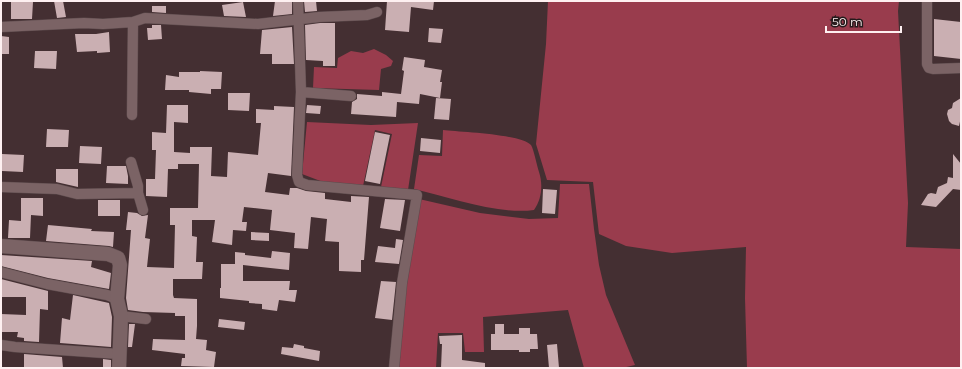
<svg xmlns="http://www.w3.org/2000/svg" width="962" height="369" viewBox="0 0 962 369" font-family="Montserrat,sans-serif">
<rect width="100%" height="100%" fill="#442f32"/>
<path fill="#993c4d" d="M548 1H899L898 11 908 203 906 247 961 249V368H747L745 298 746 247 672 253 626 246 599 234 593 182 547 180 536 144 546 44Z
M374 49 386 55 393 61 391 66 381 69 379 90 313 88 314 67 337 68 338 58 351 51 363 53Z
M307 122 371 125 418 123 408 190 381 187 392 134 375 130 363 186 323 182 302 174Z
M443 130C460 132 521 134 531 145 534 150 537 166 539 172 543 184 542 199 534 210 498 215 450 197 414 189L419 155 442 156Z
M560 184H589L594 229 599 265 606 295 635 365 622 368H584L568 310 483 317 484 352H465L463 333H438L436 368H397L404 303 419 199 480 213 529 219 558 218Z"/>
<path fill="#caafb2" d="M11 1 33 2 32 19H11Z
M54 1H63L66 17 57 18Z
M275 1H292V14L273 16Z
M304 1H316L317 11 305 12Z
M387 1H434L433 10 411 7 409 32 385 30Z
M243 2 246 17 224 16 222 5Z
M152 6H166V13L152 12Z
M934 19 961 22V59L934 56Z
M320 23H335V66H323V61L306 60 305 25Z
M152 25H161L162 39 148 40 147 28H152Z
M292 27 294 64H272V54H260L262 30Z
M429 28 443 29 441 43 428 42Z
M109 32 110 52 97 53V51L77 52 75 34H96Z
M1 36 9 37V54H1Z
M35 51H57L56 69 34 68Z
M404 57 425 60 424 67 442 70 440 82H442L440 98 420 94 419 104 397 102 396 117 351 114 352 102 357 99V94L382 96V92L401 94 404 71 402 70Z
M200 71 222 72 221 89H211V94L189 92V90H165L166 75 179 77V72H200Z
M228 93H250L249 111 228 110Z
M436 98 451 99 449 120 434 119Z
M961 98V117L959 126 952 124 949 121 947 114 948 110 952 108 953 103Z
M167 105H188V123L174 122V152L190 153V147H212L211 176 227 177 228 152 258 155 261 123H256V109L274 110V106L294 107 291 176 268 173 265 192 289 195 290 188H297L306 191 325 193V199L351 202V196L369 197 364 260H361V272L339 271V242L325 241 327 219 311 217 308 249 294 248 295 233 270 230 272 210 244 207 242 222H247L246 231 233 230 232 245 212 242 215 220H192V236L197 237 196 262H203L202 279H173V295L174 298 197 299V326L196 339 207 340 206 350 216 352 214 367 181 366 182 358H185V354L152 350 153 339 185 340V316H175V313L143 312 128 310 126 298 131 230H126L128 212 137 213 142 216 148 215 145 238 150 239 147 267 174 268 175 225H170V208H198L199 164H178V169H168L167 197 146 196V179H155L156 150H152V132L166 133Z
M307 105 321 106 320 114 306 113Z
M47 129 69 130 68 147H46Z
M375 132 390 135 380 184 365 181Z
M421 138 441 140 440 153 420 151Z
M80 146 102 147 101 164 79 163Z
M2 154 24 155 23 172 2 171Z
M953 154 961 164V190L953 189 936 207 921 205 928 194 931 193 936 194 938 187 947 183 948 177 953 178Z
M107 166H126L128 176V184L106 183Z
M56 169H78V187L56 182Z
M543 189 557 190 555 214 542 213Z
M21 198H43V216L31 215 30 238H8L9 220 21 221Z
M385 199 405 200 400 231 380 228Z
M98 200H120V216H98Z
M48 225 92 229 91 231 114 232 113 247 109 246 46 241Z
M251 232 269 233V241L251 240Z
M396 239 403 240 399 264 375 262 378 246 395 248Z
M272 251 290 253 289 270 243 265V281H290L289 290H297L295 302 279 300 277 311 262 309V304L249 303V301L220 298V288H221V264H235V252L245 253V255L271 258Z
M1 255 92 261 91 267 111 273 109 289 48 278 1 266Z
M1 279 48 291V310L40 309 39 342 24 341V338L17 337 18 332H1V314L26 315V297H1Z
M381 281 396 282 392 320 375 318Z
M73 295 109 303 112 317 111 347 60 343 62 318 70 320Z
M219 319 245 322 244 330 218 327Z
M129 324H135L132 347H128Z
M495 324H504V334H519V328H530V334H537L538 349H530V352H519V350H491V334H495Z
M462 335V360L485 363V368H441L442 344H440L439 336Z
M294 344 304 346V348L320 351 319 361 281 354 282 347 293 348Z
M557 344 559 368H549L547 345Z
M24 354 62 357 63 368H24Z
M103 359 111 360V368H103Z"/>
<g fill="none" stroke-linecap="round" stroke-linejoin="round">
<defs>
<path id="street" d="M298 1 301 92 297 175 299 182 307 185 417 195 402 283 394 368
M927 1V64L929 68 933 69 961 68
M1 27 84 23 103 24 133 22 145 18 258 24 319 17 367 15 377 12
M301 92 351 96
M132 115 133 22
M131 162 138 186V193L143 210
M1 187 57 189 77 194 138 193
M1 272 47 284 107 295 117 299
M121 316 146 319
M1 345 15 347 119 354"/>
<path id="secondary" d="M1 246 108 254 118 258 120 265 117 299 121 316 119 368"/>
</defs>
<use href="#street" stroke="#5d4b4d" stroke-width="11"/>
<use href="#secondary" stroke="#5d4b4d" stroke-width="15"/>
<use href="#street" stroke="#7b6365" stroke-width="10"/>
<use href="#secondary" stroke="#7b6365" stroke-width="14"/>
</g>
<rect width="962" height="369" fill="none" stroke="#fef0f1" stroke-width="4"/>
<path d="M826 26v6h75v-6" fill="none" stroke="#fef0f1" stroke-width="2"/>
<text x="832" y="26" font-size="12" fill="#fef0f1" stroke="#241a1b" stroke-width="3" paint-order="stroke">50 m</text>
</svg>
